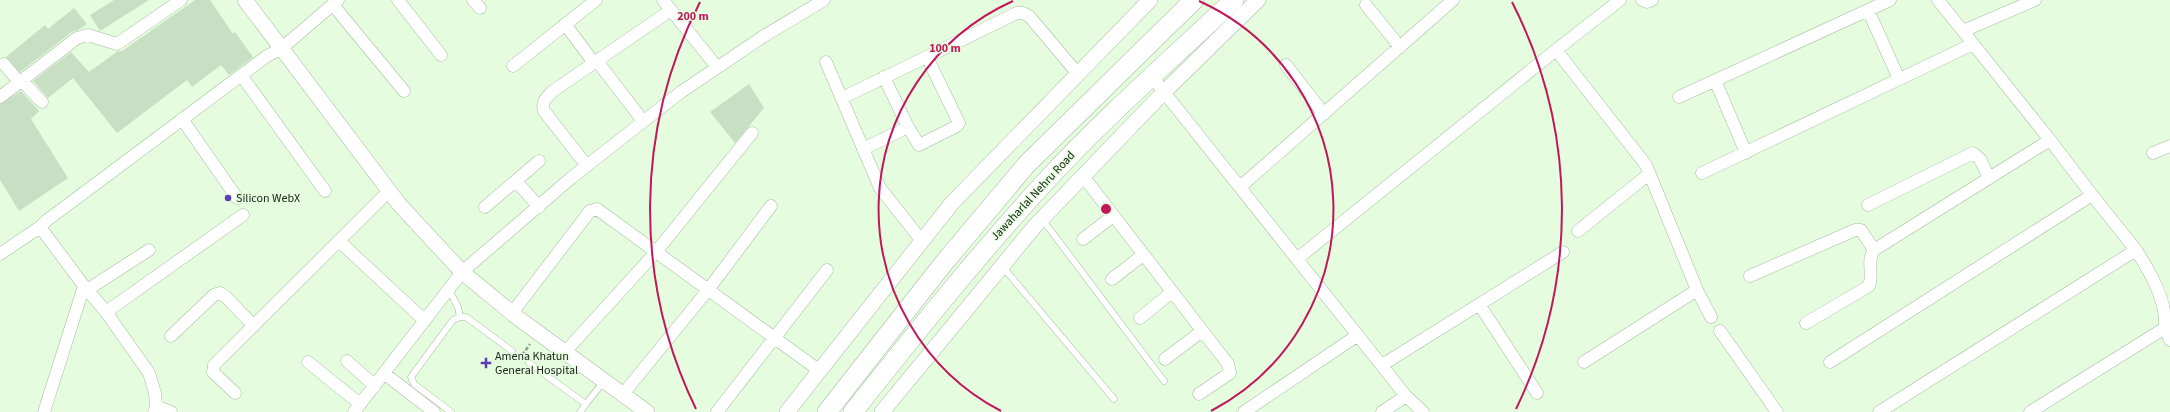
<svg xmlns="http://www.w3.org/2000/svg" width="2170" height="412" viewBox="0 0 2170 412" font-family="'Source Sans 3',sans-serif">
<rect width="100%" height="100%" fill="#e5fcdf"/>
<path fill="#c8dfc3" d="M114 0H149L100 31 90 15Z
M195 0H210L233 34 235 32 253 57 229 75 221 65 192 87 187 80 117 133 73 78 48 98 33 81 71 52 89 72 118 51H122Z
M74 8 87 24 80 29 72 32 20 72 6 57 45 25 48 29Z
M749 84 764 108 735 143 710 112Z
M21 91 39 111 31 119 68 178 19 211 0 180V104Z"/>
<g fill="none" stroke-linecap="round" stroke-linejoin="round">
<defs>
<path id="service" d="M1042 219 1164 381
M1002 266 1114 399
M449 290 458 307 460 317
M529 363 586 404 604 381
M451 412 414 384 411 377 453 320 460 317H466L512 351
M580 412 586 404"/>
<path id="minor" d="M398 0 441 55
M473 0 480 8
M1642 0 1647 2 1652 0
M1938 0 2050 140
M333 5 404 91
M1366 5 1400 47
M671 10 717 67
M1868 10 1899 79
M565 24 594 63
M1963 31 2035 0
M1556 50 1620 0
M597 61 643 121
M826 62 880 188 922 241
M4 64 19 82
M1286 65 1324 114
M513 66 596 0
M241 75 325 191
M1152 77 1406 396 1423 412
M1715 80 1746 153
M22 81 42 102
M0 97 77 38 88 35 117 44 181 0
M1679 97 1890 0
M842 98 1017 13H1023L1029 16 1078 74
M182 119 237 198
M908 127 919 145 957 126 959 123 927 57
M863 149 908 127 884 77
M2153 153 2170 146
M587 166 544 111C541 102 546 98 553 91L671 10 663 0
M1702 173 1973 44
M1083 176 1228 364 1230 373 1199 394
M516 181 539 207
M1240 187 1453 0
M1868 205 1973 153 1980 159 1989 178
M485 207 539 161
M40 227 84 286 106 312 149 373 155 393 156 406 154 412
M1578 231 1649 174
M1083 239 1113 216
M339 241 425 321
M0 254 40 227 46 221 267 56 282 48 338 0
M1297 259 1556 50 1646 165 1697 290 1711 317
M1750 276 1855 230H1861L1874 250
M1112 279 1143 255
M87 290 149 250
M1479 304 1537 393
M106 312 243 215
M512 313 590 211 597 209 820 371
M1140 318 1172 292
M1806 323 1869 286C1874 274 1866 261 1874 250L2050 140 2092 195
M1720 331 1777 412
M171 336 214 295 220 293 225 296 254 326
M565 352 656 252 752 133
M1165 359 1202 331
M347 361 375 386
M308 362 360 404
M1584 362 1697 290
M1830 362 2092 195 2136 250
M1382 365 1563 252
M385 374 434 412
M235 393 213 372 214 365 389 191
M623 394 708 290 771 206
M156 406 171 412
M44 412 84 286
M354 412 462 272 571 178 681 92 764 36 824 0
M717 412 827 270
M1244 412 1358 335
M1382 412 1406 396
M1879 412 2136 250C2150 272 2167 300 2165 328
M2030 412 2165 328 2170 340"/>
<path id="tertiary" d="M245 0 399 204 462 272 518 318 647 412
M787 412 952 203 1150 0
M882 412 1035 226 1164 92 1258 0"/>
<path id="primary" d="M827 412 943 264 1027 164 1194 0
M853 412C915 334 977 256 1045 182 1104 118 1170 60 1234 0"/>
</defs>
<use href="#service" stroke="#a5bba0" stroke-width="7"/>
<use href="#minor" stroke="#a5bba0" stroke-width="13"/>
<use href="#tertiary" stroke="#a5bba0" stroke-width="16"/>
<use href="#primary" stroke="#a5bba0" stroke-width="20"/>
<path stroke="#92a28d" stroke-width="2.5" stroke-dasharray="4 2" stroke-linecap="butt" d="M522 355 530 344"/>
<use href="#service" stroke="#fff" stroke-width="6"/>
<use href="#minor" stroke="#fff" stroke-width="12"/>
<use href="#tertiary" stroke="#fff" stroke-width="15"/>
<use href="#primary" stroke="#fff" stroke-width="19"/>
</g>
<g fill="none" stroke="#c2185b" stroke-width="2">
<path d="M1001 411A228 228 0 0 1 1013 1M1199 1A228 228 0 0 1 1211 411"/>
<path d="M696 409A456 456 0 0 1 700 2M1512 2A456 456 0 0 1 1516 409"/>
</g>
<g fill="#5d3eb7" stroke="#e5fcdf" stroke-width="1.5">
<circle cx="228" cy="198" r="4"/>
<path d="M484 357h4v4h4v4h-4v4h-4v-4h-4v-4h4z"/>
</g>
<g text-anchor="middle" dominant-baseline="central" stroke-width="3" stroke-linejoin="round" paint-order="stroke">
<g font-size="12" fill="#20281e" stroke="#e5fcdf">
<text transform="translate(1033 196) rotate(-47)">Jawaharlal Nehru Road</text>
</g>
<g font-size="12" fill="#20281e" stroke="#e5fcdf" text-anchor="start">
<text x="236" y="198">Silicon WebX</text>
<text x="495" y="356">Amena Khatun<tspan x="495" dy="14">General Hospital</tspan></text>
</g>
</g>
<circle cx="1106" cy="209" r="6" fill="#c2185b" stroke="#e5fcdf" stroke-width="2"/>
<g font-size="12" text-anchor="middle" font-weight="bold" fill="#c2185b" stroke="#e5fcdf" stroke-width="3" stroke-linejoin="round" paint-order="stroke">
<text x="693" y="20">200 m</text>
<text x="945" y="52">100 m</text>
</g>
</svg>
